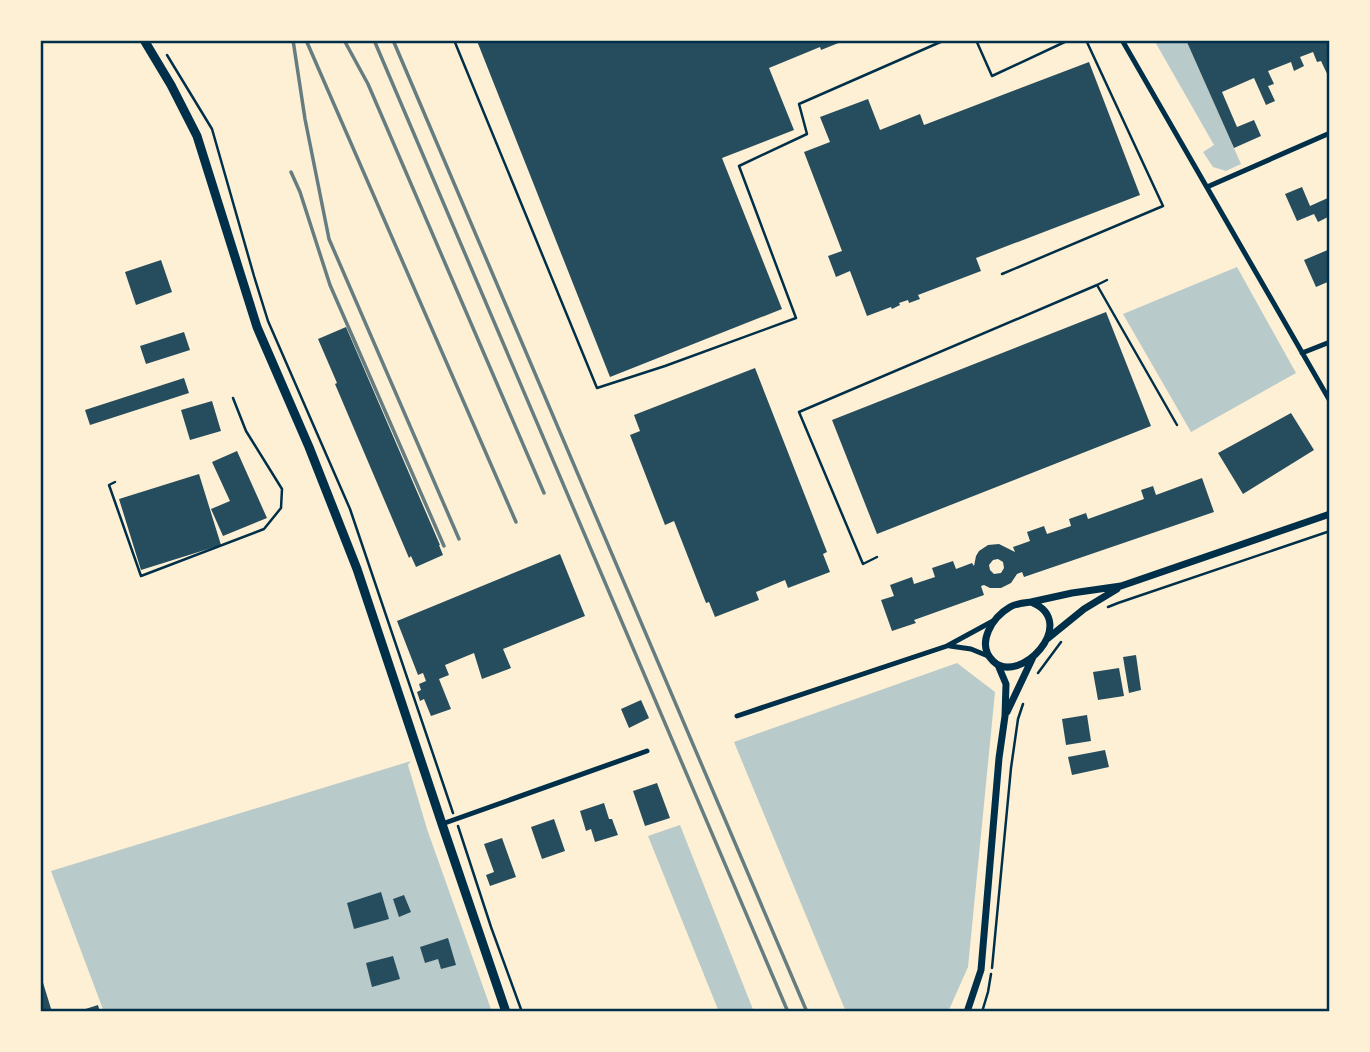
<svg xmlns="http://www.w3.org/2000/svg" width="1370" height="1052" viewBox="0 0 1370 1052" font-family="Figtree,sans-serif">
<rect width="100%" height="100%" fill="#fdf0d5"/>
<path fill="#b9caca" d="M1154 40H1186L1241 164 1226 171 1213 167 1203 152 1214 145Z
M1237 267 1296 373 1191 432 1123 314Z
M957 663 995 692 968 967 948 1012H846L734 742Z
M411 761 408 765 427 829 492 1012H104L51 871Z
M680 825 754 1012H719L648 836Z"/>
<path fill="#264d5e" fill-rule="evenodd" d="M479 40H846L821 50 820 47 769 68 794 130 722 158 782 309 610 377 477 41Z
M1186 40H1330V80L1321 61 1317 62 1313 52 1300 57 1304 66 1294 71 1291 62 1268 71 1274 84 1268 86 1275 101 1266 105 1254 78 1222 92 1237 127 1254 120 1261 136 1234 148Z
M1089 62 1140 195 976 258 981 271 918 295 920 299 909 303 908 300 899 303 900 305 892 309 891 307 867 316 850 271 836 277 828 256 842 251 804 152 830 142 820 117 868 99 880 130 920 114 924 125Z
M1302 187 1310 206 1330 197V216L1318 222 1314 214 1297 221 1285 194Z
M1330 249V281L1316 287 1304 260Z
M161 260 172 292 136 305 125 272Z
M1106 312 1151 426 877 534 832 420Z
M346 327 440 545H439L443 555 416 567 411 556 409 558 335 384 337 383 318 339Z
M184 332 190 350 146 364 140 346Z
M755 368 827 552 823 554 830 572 788 588 785 580 756 592 759 600 715 617 709 602 706 603 674 521 665 525 630 435 640 431 634 415Z
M184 378 189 393 90 425 85 410Z
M212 401 221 431 190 440 181 410Z
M1291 413 1314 450 1243 494 1218 453Z
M237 451 267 518 223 536 211 509 230 501 212 462Z
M199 474 221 545 141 570 119 499Z
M1202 478 1214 512 1024 577 1022 572 1017 574 1011 583 1001 588H990L984 585 981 586 984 595 914 620 916 623 892 631 881 600 894 596 890 585 912 577 914 584 935 577 932 568 953 561 956 569 972 563 974 566 976 556 979 551 988 545 999 544 1015 552 1013 547 1030 541 1027 532 1044 526 1047 534 1071 526 1069 519 1086 513 1088 519 1144 499 1141 490 1153 486 1156 495ZM998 559 1003 562 1004 568 1001 573 994 574 990 570 989 565 993 560Z
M560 554 585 616 503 649 511 668 482 679 474 653 445 665 449 675 439 679 451 709 431 716 424 699 420 701 417 692 421 690 419 684 426 681 423 673 418 675 397 621Z
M1136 655 1141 690 1129 693 1123 657Z
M1119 668 1124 696 1098 700 1093 672Z
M641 700 649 718 629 728 621 709Z
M1087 715 1091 741 1066 745 1062 719Z
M1105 750 1109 767 1072 775 1068 757Z
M657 783 670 818 645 826 633 791Z
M604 803 609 819H612L618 835 595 842 591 829 586 831 580 811Z
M554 819 565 851 542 859 531 827Z
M502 838 516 877 490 886 486 875 494 872 484 844Z
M381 892 389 919 354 929 347 903Z
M404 895 411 912 399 917 393 899Z
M448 938 456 965 441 969 438 959 425 963 420 947Z
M393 956 400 979 372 987 366 963Z
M40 976H41L52 1012H40Z
M98 1005 100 1012H79V1011Z"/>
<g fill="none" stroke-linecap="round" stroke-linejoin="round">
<path stroke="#003049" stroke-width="2.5" d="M167 55 212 129 254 276 268 321 350 509 453 813
M1108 607 1118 603 1330 531
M1038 673 1061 642
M458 826 491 927 522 1012
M992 968 1011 768 1018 719 1023 704
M982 1012 988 992 991 974"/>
<path stroke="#003049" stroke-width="2.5" d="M454 40 597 388 665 366 796 318 739 166 807 134 799 104 945 40
M976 40 992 76 1069 40
M1002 274 1163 206 1086 40
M1097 285 1107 280
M115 482 109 485 141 576 264 529 281 508 282 489 246 431 233 398
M877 557 863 564 799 412 1097 285 1177 425"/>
<path stroke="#003049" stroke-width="5" d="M1122 40 1330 401
M1207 187 1330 133
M1302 353 1330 342
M950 646 971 649 988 656
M737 716 947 646 993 621
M442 824 647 751"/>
<path stroke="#003049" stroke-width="7" d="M1031 602 1072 593 1121 586 1330 514
M1031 602C1081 622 1019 687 993 661 975 643 993 617 1010 607 1017 603 1023 603 1031 602Z
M1047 639 1084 609 1117 589
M1007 712 1033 657
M967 1012 981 970 999 758 1005 716 1006 684 998 665"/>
<path stroke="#003049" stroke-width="9" d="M144 40 171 85 197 136 257 327 309 447 357 569 442 824 506 1012"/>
<path stroke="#657d81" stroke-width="3.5" d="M293 40 305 119 329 239 459 539
M306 40 516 522
M344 40 368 84 544 493
M374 40 788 1012
M393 40 807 1012
M291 172 300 192 330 285 444 546"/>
</g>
<rect width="1370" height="1052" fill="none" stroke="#fdf0d5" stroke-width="84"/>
<rect x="42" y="42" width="1286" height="968" fill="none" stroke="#003049" stroke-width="2.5"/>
</svg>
